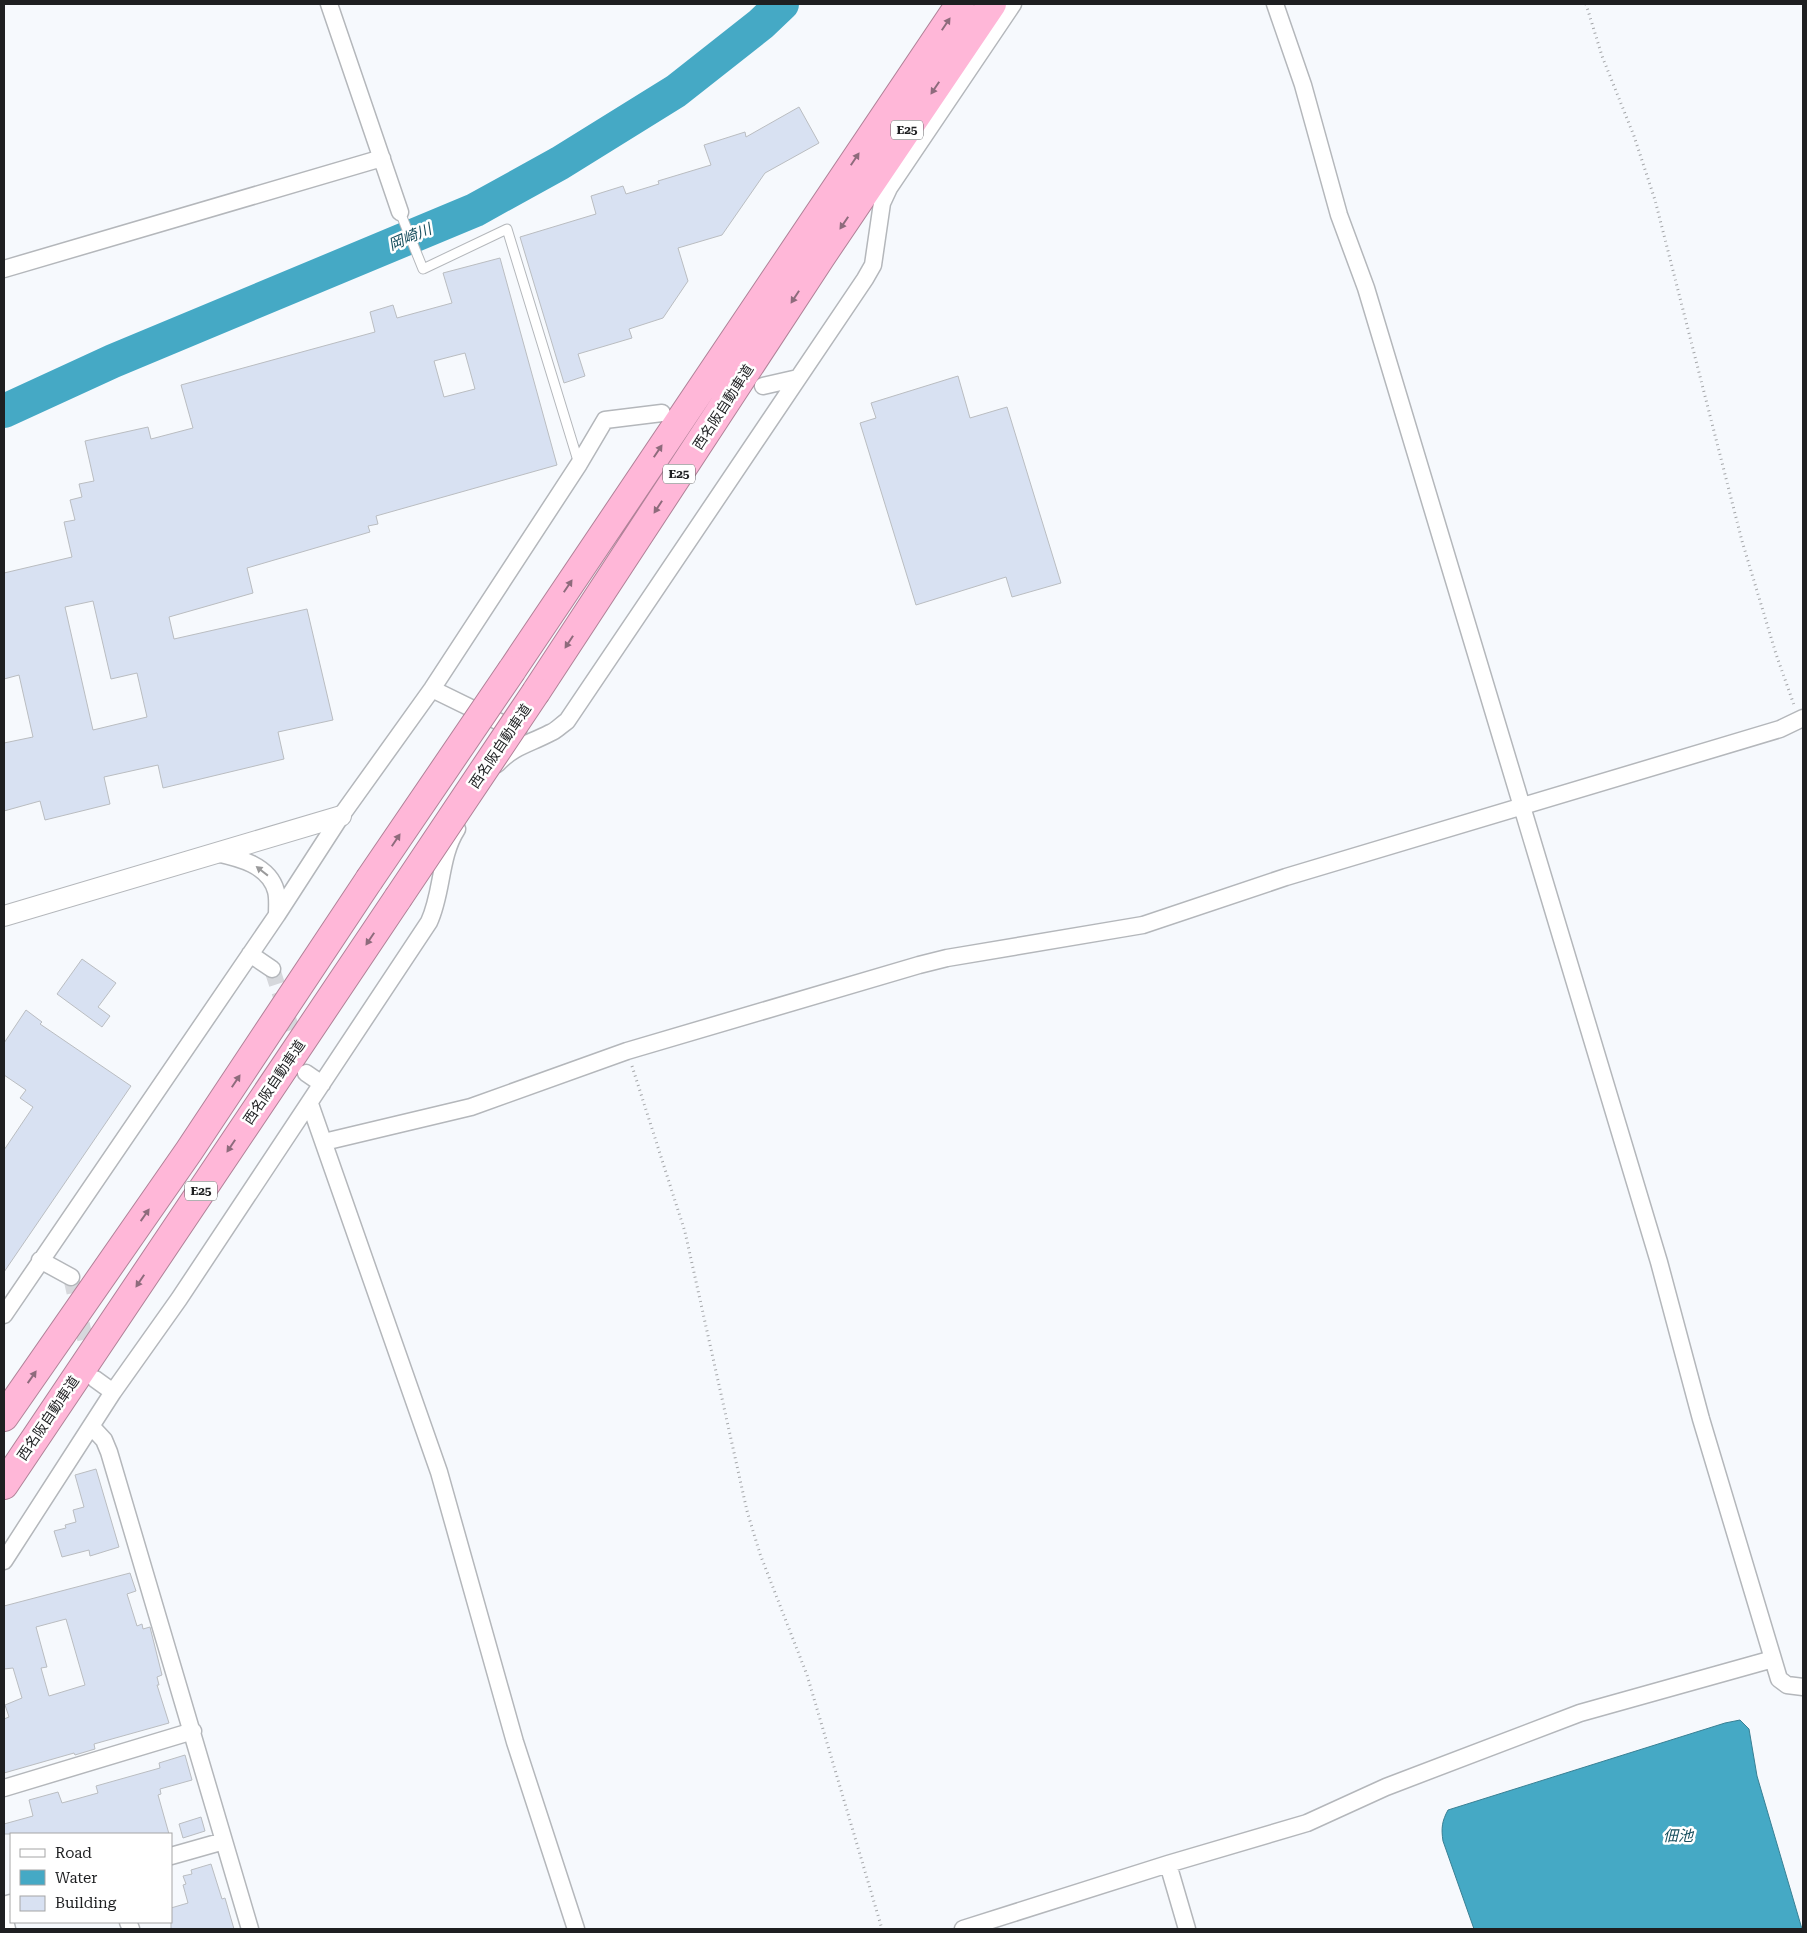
<svg xmlns="http://www.w3.org/2000/svg" width="1807" height="1933" viewBox="0 0 1807 1933" font-family="'Roboto Serif','Noto Sans JP',serif">
<rect width="100%" height="100%" fill="#f6f9fd"/>
<path fill="#45a9c5" stroke="#398094" d="M1740 1720 1749 1729 1757 1776 1802 1929H1474L1443 1841C1441 1828 1442 1821 1448 1810L1725 1723Z"/>
<g fill="none" stroke-linecap="round" stroke-linejoin="round">
<path stroke="#45a9c5" stroke-width="34" d="M4 411 113 361 475 210 560 163 676 91 761 24 782 4"/>
</g>
<path fill="#d8e1f2" stroke="#babdc1" fill-rule="evenodd" d="M799 107 819 143 765 173 722 235 678 248 688 281 663 318 629 329 632 338 578 354 585 376 564 383 520 237 596 214 591 196 623 186 626 194 659 184 658 181 711 165 704 145 745 132 746 137Z
M500 258 557 465 376 516 378 524 368 526 370 532 247 568 253 593 169 617 174 639 307 609 333 720 278 732 284 759 163 788 158 765 104 777 110 804 45 820 40 801 4 811V743L33 737 19 675 4 679V573L72 557 64 522 75 520 70 500 82 497 79 484 94 481 85 441 148 427 151 439 193 428 181 385 375 332 370 312 393 305 397 318 452 303 443 273ZM465 353 475 389 444 397 434 361ZM93 601 111 679 137 673 147 717 93 730 65 607Z
M958 376 970 418 1007 407 1061 583 1012 597 1006 577 916 605 860 423 876 418 871 403Z
M82 959 116 983 98 1007 110 1016 102 1027 57 994Z
M26 1010 42 1022 40 1024 131 1086 4 1272V1150L33 1107 20 1098 26 1090 4 1075V1043Z
M96 1469 119 1547 90 1556 89 1550 62 1557 54 1531 66 1528 65 1525 76 1522 73 1510 84 1507 75 1475Z
M130 1573 136 1591 127 1594 137 1626 142 1624 143 1629 150 1627 162 1675 157 1677 159 1685H157L169 1723 94 1744 95 1749 75 1755 74 1753 4 1773V1719L9 1717 5 1705 22 1698 13 1668 4 1669V1606ZM66 1619 85 1685 49 1696 41 1668 47 1667 36 1627Z
M185 1755 192 1780 160 1789 161 1794 158 1795 169 1834H4V1824L33 1816 29 1800 58 1792 62 1803 98 1793 96 1786 160 1768 159 1763Z
M201 1817 205 1831 183 1838 179 1824Z
M211 1864 222 1899 225 1898 234 1929H171V1908L188 1903 183 1885 186 1884 183 1876 192 1874 191 1870Z"/>
<g fill="none" stroke-linecap="round" stroke-linejoin="round">
<path stroke="#d6d8dc" stroke-width="16" stroke-dasharray="16 8" stroke-linecap="butt" d="M272 969 299 1052
M71 1277 90 1360"/>
<defs>
<path id="service" d="M400 212 423 269 507 229 579 464"/>
<path id="minor" d="M329 4 400 212
M1275 4 1303 85 1339 215 1366 288 1659 1262 1701 1419 1779 1679 1787 1685 1803 1687
M4 269 382 158
M763 386 798 378
M432 689 518 731
M497 764C514 746 529 744 550 733 556 731 561 725 567 721L865 279 873 265 882 203 889 188 1013 4
M216 853C239 858 269 865 276 891 278 898 277 907 277 915
M250 954 272 969
M306 1073 322 1084
M310 1104 439 1472 515 1742 576 1929
M324 1142 471 1107 627 1051 919 965 947 958 1143 925 1286 877 1780 729 1803 718
M40 1260 71 1277
M4 1315 277 915 341 816 432 689 579 464 605 420 662 413
M95 1379 113 1392
M91 1426 104 1440 109 1452 250 1929
M4 1561 113 1392 179 1299 429 922C443 892 439 857 457 829
M4 1788 193 1731
M171 1856 224 1841
M1168 1864 1187 1929
M4 1905 11 1903
M4 1917 7 1929
M128 1922 131 1929
M963 1929 1168 1864 1307 1823 1386 1787 1580 1713 1773 1659"/>
<path id="tertiary" d="M4 916 341 816"/>
<path id="motorway" d="M512 670 960 4
M536 692 821 257 992 4
M4 1417 189 1151 369 880
M4 1485 398 898"/>
</defs>
<use href="#service" stroke="#b4b7bb" stroke-width="11"/>
<use href="#minor" stroke="#b4b7bb" stroke-width="19"/>
<use href="#tertiary" stroke="#b4b7bb" stroke-width="22"/>
<use href="#motorway" stroke="#b08298" stroke-width="30"/>
<path stroke="#a5a7aa" stroke-width="3" stroke-dasharray="1 4" stroke-linecap="butt" d="M1586 4 1602 56 1634 136 1655 200 1742 541 1776 654 1794 705
M632 1066 685 1232 747 1511 760 1554 807 1675 882 1929"/>
<use href="#service" stroke="#fff" stroke-width="9"/>
<use href="#minor" stroke="#fff" stroke-width="16"/>
<use href="#tertiary" stroke="#fff" stroke-width="20"/>
<use href="#motorway" stroke="#ffb7d8" stroke-width="28"/>
<defs>
<path id="motorway-bridge" d="M369 880 512 670
M398 898 536 692"/>
</defs>
<use href="#motorway-bridge" stroke="#b08298" stroke-width="30" stroke-linecap="butt"/>
<use href="#motorway-bridge" stroke="#ffb7d8" stroke-width="28"/>
</g>
<defs><path id="oneway-solid" d="M-6-.8H1V-3.2L6.5 0L1 3.2V.8H-6Z" transform="scale(1.25)"/></defs>
<g fill="#8e6b7c">
<use href="#oneway-solid" transform="translate(946 24) rotate(-56)"/>
<use href="#oneway-solid" transform="translate(935 88) rotate(124)"/>
<use href="#oneway-solid" transform="translate(855 159) rotate(-56)"/>
<use href="#oneway-solid" transform="translate(844 223) rotate(124)"/>
<use href="#oneway-solid" transform="translate(795 297) rotate(123)"/>
<use href="#oneway-solid" transform="translate(658 451) rotate(-56)"/>
<use href="#oneway-solid" transform="translate(658 507) rotate(123)"/>
<use href="#oneway-solid" transform="translate(568 586) rotate(-56)"/>
<use href="#oneway-solid" transform="translate(569 642) rotate(123)"/>
<use href="#oneway-solid" transform="translate(396 840) rotate(-56)"/>
<use href="#oneway-solid" transform="translate(370 939) rotate(124)"/>
<use href="#oneway-solid" transform="translate(236 1081) rotate(-56)"/>
<use href="#oneway-solid" transform="translate(231 1146) rotate(124)"/>
<use href="#oneway-solid" transform="translate(145 1215) rotate(-55)"/>
<use href="#oneway-solid" transform="translate(140 1281) rotate(124)"/>
<use href="#oneway-solid" transform="translate(32 1377) rotate(-55)"/>
</g>
<use fill="#9a9a9b" href="#oneway-solid" transform="translate(262 871) rotate(-142)"/>
<g text-anchor="middle" dominant-baseline="central" stroke-width="5" stroke-linejoin="round" paint-order="stroke">
<g fill="#fff" stroke="#626264" stroke-width="1">
<rect x="891" y="120.5" width="32" height="19" rx="4"/>
<rect x="663" y="464.5" width="32" height="19" rx="4"/>
<rect x="185" y="1181.5" width="32" height="19" rx="4"/>
</g>
<g font-size="12" font-weight="bold" fill="#1e1f21">
<text x="907" y="130">E25</text>
<text x="679" y="474">E25</text>
<text x="201" y="1191">E25</text>
</g>
<g font-size="14" fill="#1e1f21" stroke="#fff">
<text transform="translate(723 407) rotate(-57)">西名阪自動車道</text>
<text transform="translate(500 746) rotate(-56)">西名阪自動車道</text>
<text transform="translate(274 1082) rotate(-56)">西名阪自動車道</text>
<text transform="translate(48 1418) rotate(-56)">西名阪自動車道</text>
</g>
<g font-size="15" font-style="italic" fill="#174f5e" stroke="#fff">
<text transform="translate(410 237) rotate(-23)">岡崎川</text>
<text x="1678" y="1836">佃池</text>
</g>
</g>
<rect width="1807" height="1933" fill="none" stroke="#1e1f21" stroke-width="10"/>
<rect x="10" y="1833" width="162" height="90" fill="#ffffff" stroke="#a5a5a6"/>
<rect x="20" y="1849" width="25" height="8" fill="#ffffff" stroke="#a5a5a6"/>
<text x="55" y="1858" font-size="15" fill="#1e1f21">Road</text>
<rect x="20" y="1870" width="25" height="15" fill="#45a9c5" stroke="#a5a5a6"/>
<text x="55" y="1883" font-size="15" fill="#1e1f21">Water</text>
<rect x="20" y="1896" width="25" height="15" fill="#d8e1f2" stroke="#a5a5a6"/>
<text x="55" y="1908" font-size="15" fill="#1e1f21">Building</text>
</svg>
